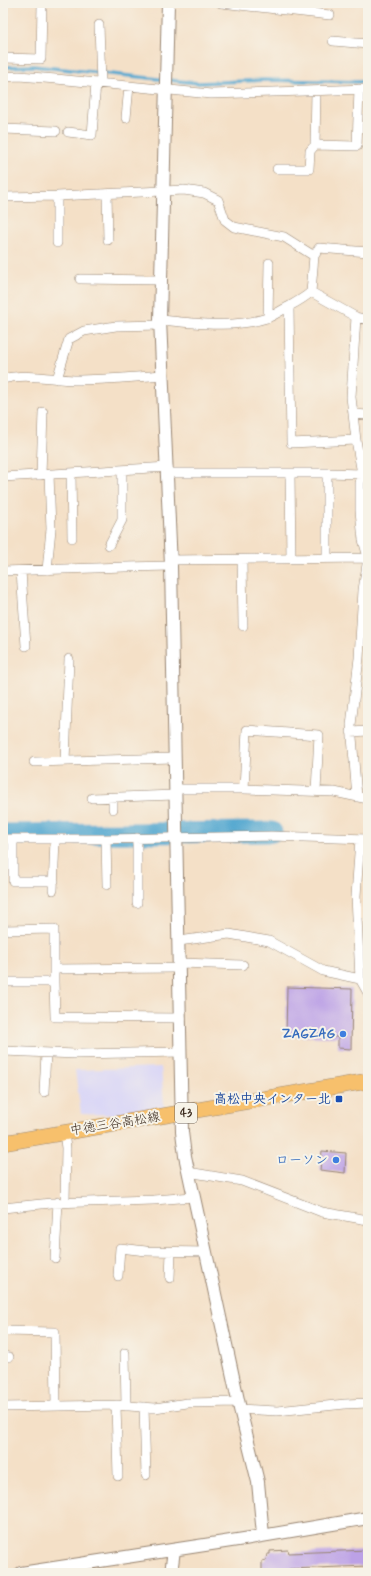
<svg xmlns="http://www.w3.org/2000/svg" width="371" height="1576" viewBox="0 0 371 1576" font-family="Mynerve,'Klee One',sans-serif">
<rect width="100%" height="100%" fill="#f7f3e8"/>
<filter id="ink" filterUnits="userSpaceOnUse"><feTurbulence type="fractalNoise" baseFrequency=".025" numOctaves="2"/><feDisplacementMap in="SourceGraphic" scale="8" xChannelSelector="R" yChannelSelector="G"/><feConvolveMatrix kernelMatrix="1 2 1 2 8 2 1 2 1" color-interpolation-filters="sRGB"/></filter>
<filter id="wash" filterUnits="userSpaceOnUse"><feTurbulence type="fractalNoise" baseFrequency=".012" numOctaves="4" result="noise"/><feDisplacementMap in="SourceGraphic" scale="16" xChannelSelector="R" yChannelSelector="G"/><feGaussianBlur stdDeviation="0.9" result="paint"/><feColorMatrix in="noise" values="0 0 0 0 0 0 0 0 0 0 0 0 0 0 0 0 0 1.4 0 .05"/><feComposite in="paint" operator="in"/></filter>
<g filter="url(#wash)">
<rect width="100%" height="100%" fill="#f4e0c7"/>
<path fill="#d9d6f7" d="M161 1067 165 1116 81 1114 75 1070Z"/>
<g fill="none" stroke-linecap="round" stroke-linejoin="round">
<path stroke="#55a8d0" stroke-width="3.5" d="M3 67 33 66 198 83 266 80 368 82"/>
<path stroke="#55a8d0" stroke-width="21" d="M3 834 272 832"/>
</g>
<g id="blocks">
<path fill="#bca1e6" d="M287 987 352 989 351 1049 338 1048V1037L286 1036Z
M322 1151 346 1153 345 1173 320 1170Z
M288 1550 289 1553 368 1550V1566L289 1569V1573H262V1561L266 1560 267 1554H270V1551Z"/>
</g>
</g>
<g filter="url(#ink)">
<use href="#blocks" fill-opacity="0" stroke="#988572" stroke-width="1"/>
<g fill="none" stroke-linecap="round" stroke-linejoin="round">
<defs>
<path id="minor" d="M221 3 330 15
M99 25 101 83
M333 41 368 44
M3 58 41 59 42 3
M3 77 19 76 56 79 211 94 368 89
M316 91 315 145 357 146 359 89
M126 118 129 86
M3 129 56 131
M68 132 92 135 96 83
M277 169H309L310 151 315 145
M107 194 108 240
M57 196V243
M3 197 57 196 184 190 204 193 218 200 225 220 234 227 284 237 314 256
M80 279 161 280
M311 292 356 317 351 397 356 440 362 474 360 483V511L363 540 368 557
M289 307 291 443 356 440
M356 317 368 320
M268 318 269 263
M160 320C196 323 232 329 267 318 273 316 280 311 286 308 295 303 303 299 311 292L314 256 319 248 368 252
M3 379C26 373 51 379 74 380 104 380 133 377 163 375
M57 379 69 339 84 331 116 326 161 325
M353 414 368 415
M71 473 72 538
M168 473H327L362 474
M290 473 291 559
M327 473V558
M41 475 43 412
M3 477 168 467
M109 545 122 520V470
M171 560 368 558
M242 560 243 626
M47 570 51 529 49 474
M3 571 125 567 171 566
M21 571 26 646
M351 732 368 731
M65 761 69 659
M34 762 174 758
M175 789H244L334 792 368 799
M244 789 247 730 319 735 316 791
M357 797 351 725 359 658 363 590 368 558
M92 798 175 795
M113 798V809
M137 838V903
M3 839H106L271 836 368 839
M13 839V881H54
M106 839 107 885
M53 890 55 839
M3 930 54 929V982H3
M179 941 229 934 269 941 323 971 360 979 368 993
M179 963 243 965
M54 969 179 968
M360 979 356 896 360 839
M54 982 55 1017 181 1018
M3 1051 76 1054 181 1052
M44 1092 46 1053
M64 1133 66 1148 65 1202
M188 1172 242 1181 322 1212 368 1220
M3 1208 51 1203 154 1200 193 1197
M55 1258 58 1202
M118 1276 120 1248 146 1251 206 1252
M170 1278 171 1252
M3 1331 55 1332 56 1406
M125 1353 126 1406
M3 1356 9 1357
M116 1405 118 1476
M3 1407 116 1405 155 1408 187 1403 238 1402
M144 1407 146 1475
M240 1409 277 1411 345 1404 368 1403"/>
<path id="tertiary" d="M168 3 160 320 171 566 182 1132 185 1156 240 1409 258 1482 263 1535
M21 1573 244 1539 368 1518
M171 1573 174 1550"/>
<path id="primary" d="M3 1143 368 1081"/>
</defs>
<use href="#minor" stroke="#988572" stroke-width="10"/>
<use href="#tertiary" stroke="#988572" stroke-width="14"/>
<use href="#primary" stroke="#988572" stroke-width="16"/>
<use href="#minor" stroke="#fff" stroke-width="9"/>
<use href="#tertiary" stroke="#fff" stroke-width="12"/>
<use href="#primary" stroke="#f7c06c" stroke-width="15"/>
</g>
</g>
<g fill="#3f7fe0" stroke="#f7f3e8" stroke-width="1.5">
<circle cx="343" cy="1034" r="4"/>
<circle cx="336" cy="1160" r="4"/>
</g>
<rect fill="#1a4fb4" stroke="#f7f3e8" stroke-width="1.5" x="335" y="1095" width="8" height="8" rx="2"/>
<g text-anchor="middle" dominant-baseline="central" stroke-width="4" stroke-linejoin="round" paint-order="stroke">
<rect fill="#f7f3e8" stroke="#73665b" stroke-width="1" x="175" y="1103" width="22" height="20" rx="3"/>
<g font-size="12" font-weight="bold" fill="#3b2a1e">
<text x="186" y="1113">43</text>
</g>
<g font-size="13" font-weight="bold" fill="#366cbe" stroke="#f7f3e8" text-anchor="end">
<text x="335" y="1034">ZAGZAG</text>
<text x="328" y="1160">ローソン</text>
</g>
<g font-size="13" font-weight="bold" fill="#164399" stroke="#f7f3e8" text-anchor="end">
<text x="331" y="1099">高松中央インター北</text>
</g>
<g font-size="13" fill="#3b2a1e" stroke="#f7f3e8">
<text transform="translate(115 1124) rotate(-9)">中徳三谷高松線</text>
</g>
</g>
<rect width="371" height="1576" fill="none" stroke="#f7f3e8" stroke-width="16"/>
</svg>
